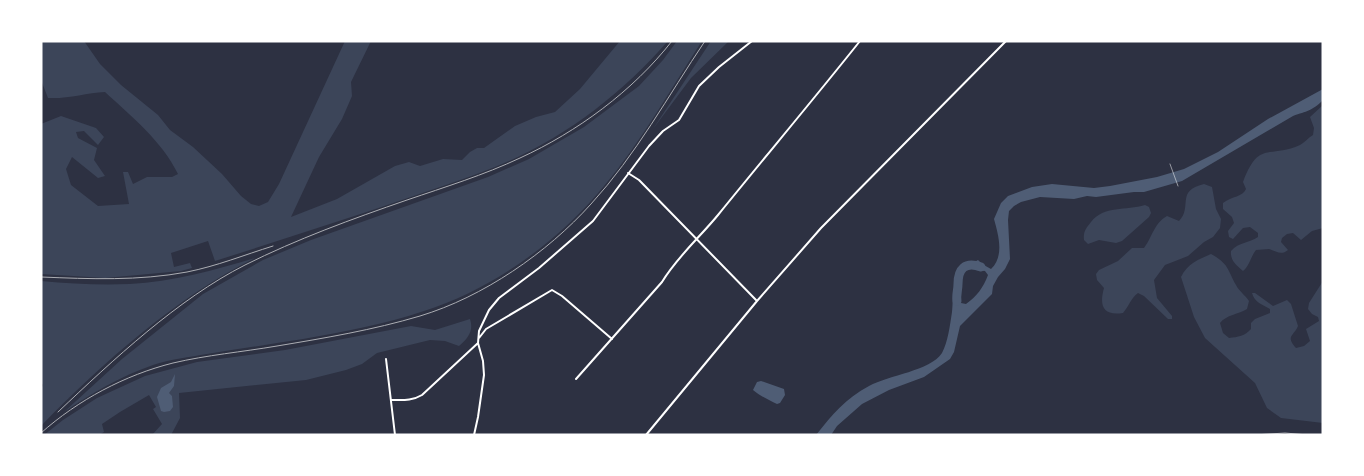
<svg xmlns="http://www.w3.org/2000/svg" width="1364" height="476" viewBox="0 0 1364 476" font-family="'Work Sans',sans-serif">
<rect width="100%" height="100%" fill="#2d3142"/>
<path fill="#3c4559" d="M41 41H84L100 64 121 85 158 115 170 130 193 147 222 174 241 196 251 204 259 206 268 202 279 184 345 41H371L351 82 352 96 342 119 319 157 291 217 337 199 395 166 409 162 420 166 443 159 462 160 470 152 477 148H484L515 126 536 117 555 112 580 89 620 41H668C621 95 562 140 495 167 465 179 433 189 402 200 340 221 278 241 215 261L208 241 171 253 174 267 190 263 192 268 181 271 105 278 41 274V124L61 116 96 128 104 137 98 145 84 131 76 132 78 138 97 148 94 160 105 176 98 178 72 157 66 169 71 185 98 206 129 204 123 172H128L133 184 147 177H172L178 174C162 141 132 117 105 92 86 93 68 99 48 98L41 80Z
M677 41H702C670 90 641 142 604 186 558 242 493 289 424 311 385 324 343 332 303 339 271 344 239 349 207 354 190 357 170 359 153 365 121 376 92 393 64 412L122 359 203 294 263 260 311 240 488 177 529 159 584 127 639 86 663 60Z
M711 41H729L691 78 653 129Z
M1323 105V228L1312 231 1301 240 1293 233 1287 234 1282 238 1281 242 1288 250C1281 256 1276 251 1269 249 1265 249 1260 250 1256 250 1251 256 1249 267 1243 271 1236 265 1230 260 1231 251 1239 242 1249 243 1258 237V233L1250 227 1243 228 1233 239 1229 237 1228 231 1234 223 1232 217 1223 209V203C1232 196 1243 197 1246 189L1243 182C1259 140 1268 159 1300 145 1304 143 1308 138 1313 135L1314 128 1310 117Z
M1204 184 1212 187 1216 209 1221 219 1220 228 1213 237 1204 242 1188 256 1165 265 1154 280 1157 298 1172 316V319H1168L1144 296 1138 293C1131 298 1129 306 1123 313 1103 316 1099 306 1104 288L1097 280 1096 274 1099 270 1118 261 1132 248H1144C1152 238 1154 223 1167 216L1179 221C1193 207 1175 191 1204 184Z
M1145 205 1149 207 1151 213 1149 217 1122 241 1116 243 1099 240 1088 244 1084 240C1083 232 1086 228 1091 222 1104 205 1126 211 1145 205Z
M1211 254C1229 264 1227 269 1236 285 1239 291 1245 295 1249 301L1247 309C1239 314 1226 315 1220 323L1223 333 1229 338C1238 337 1245 336 1251 329V323L1255 319 1270 313V309C1263 305 1254 302 1252 293H1255L1273 306 1287 300 1291 304 1298 326C1294 336 1285 336 1296 348L1304 346 1310 341 1306 329 1319 321 1318 317 1312 314 1308 309 1309 303 1323 281V423L1281 418 1267 408 1255 383 1205 338 1194 317 1181 277C1187 264 1199 259 1211 254Z
M255 258C178 296 101 364 41 426V390L43 385 41 382V281C71 284 101 285 130 284 172 282 215 270 255 258Z
M470 319C474 331 468 338 459 346L445 341 430 340 377 353 362 364 346 370 306 380 179 393 180 418 171 435H152L162 424 153 409 156 407 149 395 120 412 102 424 104 432 99 435H44L63 420 97 398 145 376 197 362 285 350 411 326 435 330Z"/>
<path fill="#4f5d75" d="M1323 89V100C1312 111 1307 111 1293 116L1182 181 1144 192H1134L1096 197 1087 196 1074 199 1040 197 1021 202 1014 206 1009 211 1008 220 1010 259 1005 269 998 277 993 286 992 294 960 326 954 352 950 359 924 377 889 390 862 404 837 426 831 435H816C832 415 846 398 869 386 889 375 930 371 942 353 948 342 950 325 952 312 953 304 952 297 955 289H957L961 303 966 304C977 296 983 288 988 275L985 271 976 270 971 264 978 260 982 264 991 269C1005 256 998 234 994 219L1001 203 1008 196 1032 187 1052 184 1094 188 1110 186 1157 177 1184 169 1218 152 1268 119Z
M175 374 174 386 169 393 172 396 173 407 170 411 164 412 161 411 157 397 161 388 171 382Z
M761 381 784 389 785 395 780 403 777 404C769 400 760 396 753 390L757 382Z"/>
<g fill="none" stroke-linecap="round" stroke-linejoin="round">
<path stroke="#4f5d75" stroke-width="9" d="M957 301C956 295 958 290 958 284 958 269 965 261 981 267"/>
<path stroke="#fff" stroke-width="0.5" d="M1170 164 1178 186"/>
<path stroke="#fff" stroke-width="2" d="M628 173 639 180 757 301
M479 338 486 329 552 290 562 296 612 339
M386 359 395 435
M576 379 662 282C677 257 700 237 718 215 765 157 813 100 860 41
M392 400C403 400 412 401 422 395L478 343
M474 435 478 417 484 375 483 361 478 343 479 331 489 310 499 298 539 268 593 221 649 146 663 131 679 120 699 86 719 67 752 41
M646 435 757 301 821 228 1006 41"/>
<path stroke="#abadb3" stroke-width="1" d="M41 277C90 279 139 281 187 272 217 266 244 255 273 246
M58 412C113 360 178 299 245 265 297 239 352 219 407 200 445 187 484 175 520 158 577 132 633 91 672 41
M41 433C78 400 125 375 173 363 207 355 242 352 277 346 325 338 373 330 420 316 483 297 547 253 591 204 636 155 668 96 705 41
M1254 435 1285 433 1308 435"/>
</g>
<rect width="1364" height="476" fill="none" stroke="#ffffff" stroke-width="85"/>
</svg>
